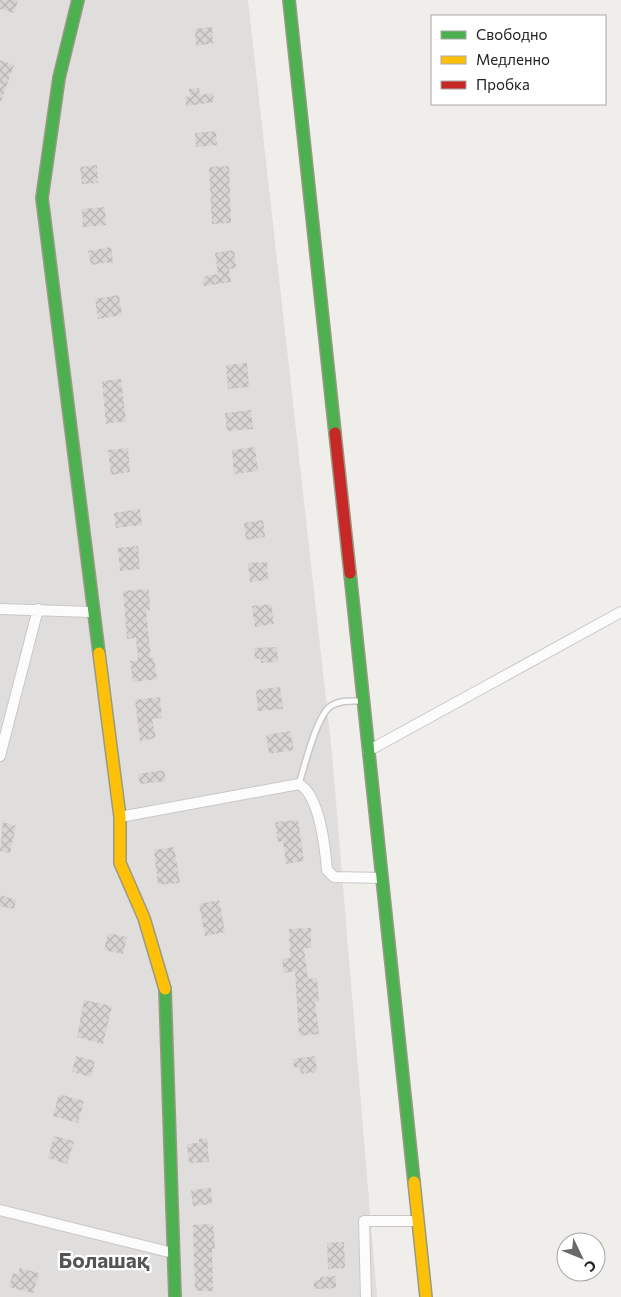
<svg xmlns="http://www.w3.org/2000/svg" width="621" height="1297" viewBox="0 0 621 1297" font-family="Commissioner,sans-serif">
<defs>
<pattern id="building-cross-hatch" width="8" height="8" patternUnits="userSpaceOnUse" patternTransform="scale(1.25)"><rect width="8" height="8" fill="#d7d4d2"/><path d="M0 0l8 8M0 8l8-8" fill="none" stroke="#b8b6b4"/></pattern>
</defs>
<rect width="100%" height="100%" fill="#f0eeeb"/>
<path fill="#dfdedc" d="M0 0H248L332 753 377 1297H0Z"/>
<path fill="url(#building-cross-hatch)" d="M0 0H18L14 13 0 9Z
M212 27 213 43 196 46 195 29Z
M0 60 14 65 1 101H0Z
M199 88 200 95 213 93 214 102 186 106 185 97 190 96 189 89Z
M216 131 217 145 196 147 195 133Z
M97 165 98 183 82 184 80 167Z
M229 166 231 223 212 224 209 167Z
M105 207 106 225 83 227 82 209Z
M111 247 113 262 91 265 88 251Z
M234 250 236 268 229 269 231 282 204 286 203 277 218 274 215 253Z
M119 295 122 315 98 319 95 299Z
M247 363 249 387 228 389 226 365Z
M121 379 126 421 106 424 102 381Z
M251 410 253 429 227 431 225 413Z
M255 447 258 471 234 474 232 450Z
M128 448 130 472 111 475 108 450Z
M140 509 142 525 116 528 114 513Z
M263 520 265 537 246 540 244 523Z
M138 546 140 569 120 571 118 548Z
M267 562 268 580 250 582 248 563Z
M149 589 150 610 146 611 151 658H154L157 679 133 682 130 661 138 660 136 638 127 639 123 591Z
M271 604 274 624 255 627 252 606Z
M277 647 278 662 261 663V659H255L254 648Z
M280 687 283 709 258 711 256 690Z
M160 697 162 718 152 719 156 738 140 741 135 700Z
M290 731 294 750 269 754 266 735Z
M164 770 166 781 140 784 138 774Z
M298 820 304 861 286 864 283 841 278 842 275 822Z
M3 822 16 826 10 853 0 851Z
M174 847 180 883 158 885 154 850Z
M0 895 16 900 14 909 0 906Z
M219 900 225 932 205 936 199 904Z
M311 928V948H304L308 979 317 978 319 1001 315 1002 319 1034 299 1036 295 971 284 973 282 959 290 958 289 929Z
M108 933 127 937 123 954 104 950Z
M84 1000 112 1006 103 1044 77 1037Z
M76 1056 95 1061 91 1077 72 1072Z
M315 1056 317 1072 301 1074 300 1067 294 1068 293 1059Z
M59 1094 84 1101 78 1123 53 1116Z
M54 1136 74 1141 67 1164 48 1158Z
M207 1138 209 1162 189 1163 187 1144 199 1143V1139Z
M211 1188 212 1204 193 1206 191 1190Z
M213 1224 215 1249H212L213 1291H195L193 1225Z
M344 1242 345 1268 328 1269 327 1243Z
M20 1268 39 1273 33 1293 9 1287 13 1273 18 1275Z
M336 1276V1288L314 1289V1280H320V1277Z"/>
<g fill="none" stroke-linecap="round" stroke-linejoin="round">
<defs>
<path id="lane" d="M299 784C304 768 317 714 331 706 340 700 351 701 361 701"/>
<path id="street" d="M0 609 92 612
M368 751 621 612
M0 756 38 609
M120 817 299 784C320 796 325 847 327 870L334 877 382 878
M0 1210 173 1253
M366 1297 364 1221H418"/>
<path id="fast" d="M78 0 59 78 42 198 99 653
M289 0 335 433
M350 573 414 1182
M165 989 175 1297"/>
<path id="slow" d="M99 653 120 817V863L144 918 165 989
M414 1182 426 1297"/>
<path id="jam" d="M335 433 350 573"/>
</defs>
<use href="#lane" stroke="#c9c8c7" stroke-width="8"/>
<use href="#street" stroke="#c9c8c7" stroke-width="12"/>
<use href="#fast" stroke="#999a82" stroke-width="14"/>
<use href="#slow" stroke="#999a82" stroke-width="14"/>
<use href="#jam" stroke="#999a82" stroke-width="14"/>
<use href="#lane" stroke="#fdfcfc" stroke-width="5"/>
<use href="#street" stroke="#fdfcfc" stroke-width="10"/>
<use href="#fast" stroke="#4caf50" stroke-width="11"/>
<use href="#slow" stroke="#ffc107" stroke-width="11"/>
<use href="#jam" stroke="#c62828" stroke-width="11"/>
</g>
<g text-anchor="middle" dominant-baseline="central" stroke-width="4.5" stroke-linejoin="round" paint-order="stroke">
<g font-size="21" font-weight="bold" fill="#555" stroke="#fff">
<text x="104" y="1259">Болашақ</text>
</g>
</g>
<rect x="431" y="15" width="175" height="90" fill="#ffffff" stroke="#a7a7a7"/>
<rect x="441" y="31" width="25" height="8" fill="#4caf50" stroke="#a7a7a7"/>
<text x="476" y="40" font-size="15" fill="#222222">Свободно</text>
<rect x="441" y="56" width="25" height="8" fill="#ffc107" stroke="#a7a7a7"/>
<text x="476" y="65" font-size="15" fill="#222222">Медленно</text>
<rect x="441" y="81" width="25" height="8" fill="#c62828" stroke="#a7a7a7"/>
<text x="476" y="90" font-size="15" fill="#222222">Пробка</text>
<g transform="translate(581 1257) rotate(133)"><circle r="24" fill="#ffffff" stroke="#a7a7a7"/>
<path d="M0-4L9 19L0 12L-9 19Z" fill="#6a6968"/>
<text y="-8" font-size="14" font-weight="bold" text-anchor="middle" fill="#222222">С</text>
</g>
</svg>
